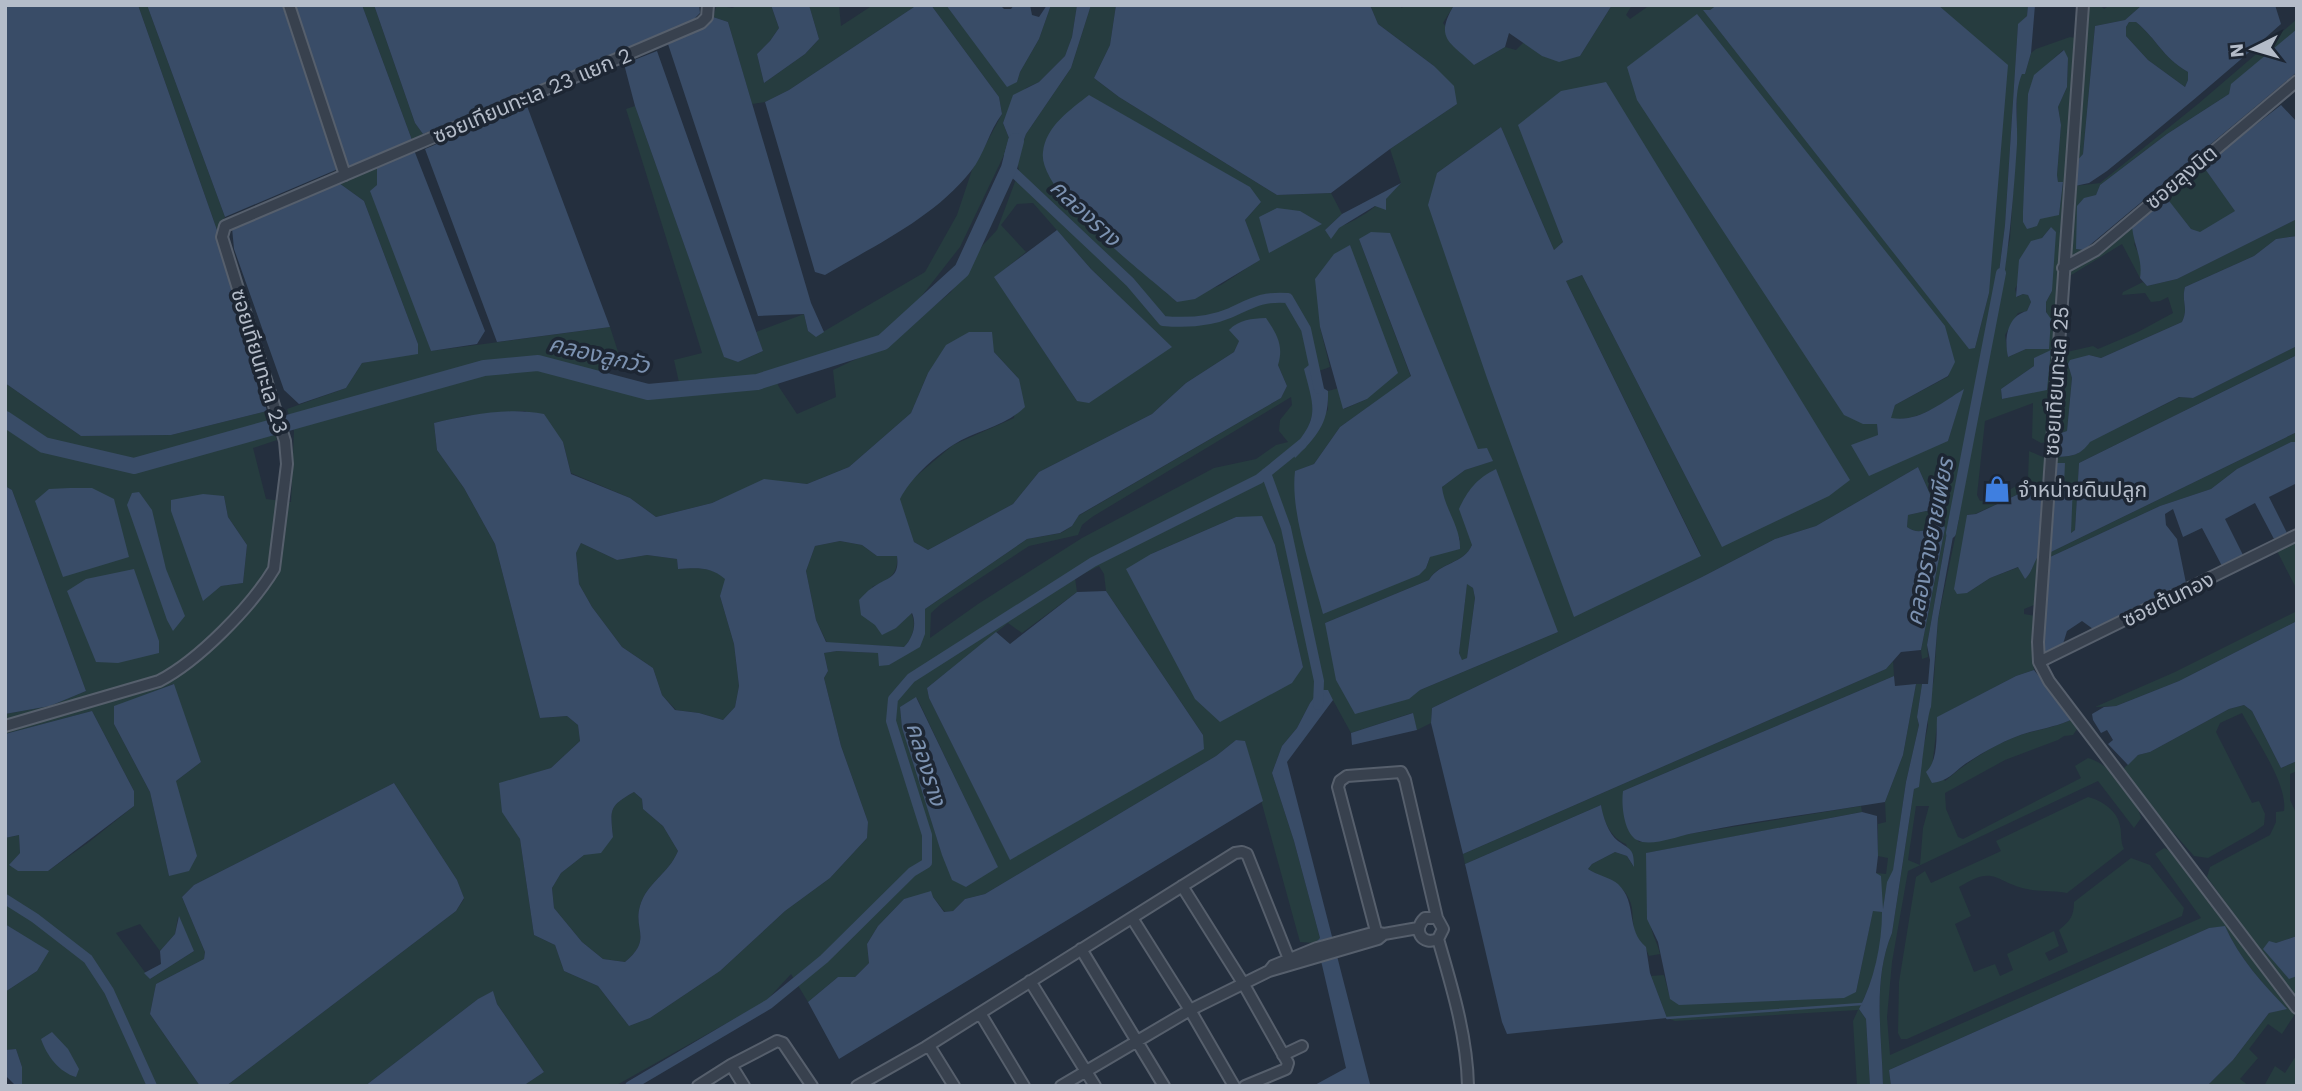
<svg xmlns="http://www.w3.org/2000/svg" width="2302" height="1091" viewBox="0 0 2302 1091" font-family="'Work Sans','Noto Sans Thai',sans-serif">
<rect width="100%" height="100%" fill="#242f3e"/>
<path fill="#263c3f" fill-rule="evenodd" d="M138 5H147L225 217 217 230Z
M362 5H374L415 123 423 134 412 140Z
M717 5 732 8 740 5H771L779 28 770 41 757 54 764 83 805 54 819 39 809 5H839L841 26 873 5H917L789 90 765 102 752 104 728 22 713 17Z
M931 5H946L969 34 1017 82 1020 72 1039 39 1051 5H1077L1072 37 1065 56 1039 82 1026 88 1009 110 1003 123 1009 138 1004 155 960 247 913 307 878 338 772 371 779 387 797 414 836 397 833 370 888 344 951 292 983 245 997 230 1019 171 1017 159 1026 134 1071 68 1091 5H1116L1110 45 1094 78 1119 97 1277 195 1331 193 1342 214 1325 230C1353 227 1382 203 1401 183L1390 149 1457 104 1434 66 1378 24 1370 5H1399L1402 8 1404 5H1454L1443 23 1474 65 1505 47 1516 50 1524 42 1542 56H1580L1612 5H1632L1626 15 1630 19 1650 5H1717L1710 10 1704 11 1969 348H1975L1989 293 1938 5H2028L2027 16 2018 25 2005 225 1997 287 2010 239 2017 132V85L2022 74H2025L2031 53 2036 49 2070 37 2075 38 2048 442 2041 443 2032 438 2033 403 1985 421 1977 495 1980 501 1992 500 2028 479 2029 451 2045 458 2042 483 1975 514 1967 515V593L1990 578 2019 567 2025 579C2032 573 2033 562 2039 555L2034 605 2024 609V614L2035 616 2032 657 2034 670 2016 676 1938 717 1932 767 1945 781C1964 765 1986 749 2010 739 2031 730 2052 729 2073 719L2079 726 2073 735 2064 736 2058 740 2005 760 1945 793 1946 809 1958 837 1963 839 2081 778 2075 766 2088 758C2111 764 2136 796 2141 818L2134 828 2098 781 1908 871 1892 962 1887 1017 1890 1055 2201 918 2155 854 2164 848 2172 851 2295 1014 2282 1034 2268 1024 2249 1049 2258 1058 2240 1079 2249 1086H2207L2233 1060 2269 1013 2286 1008C2262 984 2239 957 2225 927L2209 928 1889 1070 1891 1086H1883C1882 1035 1872 981 1892 933L1914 789 1928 726 1927 714 1934 679 1938 619 1959 519 1950 532H1947L1927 645 1928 657 1922 659 1921 650 1945 528 1918 467 1816 526 1775 539 1702 577 1432 708 1431 723 1417 730 1412 713 1351 733 1328 691 1310 703 1297 728 1282 746 1272 773 1294 841 1320 938 1315 943 1300 942 1245 742 1236 740 1216 756 985 894 965 899 953 911 945 912 933 897 904 899 878 926 867 944 869 963 855 977H838L808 1002 791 974 766 1001 615 1086H523L544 1072 497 1004 493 992 478 999 365 1086H226L456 911 464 899 457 880 394 783 194 885 182 897 205 952 204 959 156 984 150 1014 200 1086H22V1067L16 1049 5 1050V992L37 971 48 951 5 924V838L19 835 20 853 9 866 48 871 89 842 134 806V791L92 711 5 734V714L50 706 86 691 12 490 5 486V383L81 436 171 435 267 411 277 440 253 448 266 499 291 502 294 431 287 409 346 388 362 363 418 353V344L364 201 339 183 377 167V185L431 351 610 327 622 364 599 370 616 392 682 396 674 360 702 353 626 109 635 106 724 356 738 362 763 351 756 332 804 314 808 331 816 336 925 272 957 215 972 170 1002 114 999 97ZM2063 50 2068 58 2067 87 2058 107 2061 125 2057 175 2058 182H2063L2059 214 2023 222 2028 94 2052 60ZM1519 125 1722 547 1582 275 1566 281 1701 555 1437 173 1501 127 1554 250 1563 242ZM1261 202 1245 220 1259 260 1221 285 1177 302 1079 217ZM1033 203 1091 269 1171 347 1077 401 995 277 1026 252 1001 225 1017 204ZM2051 227 2052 291 2046 302 2048 349H2026L2008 357 2005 335 2018 313 2027 311 2031 302 2028 295 2023 294 2017 297 2015 289 2042 238ZM1359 239 1478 450 1487 449 1492 461 1465 470 1442 487 1443 499 1460 540 1430 557 1426 568 1296 471 1314 464 1340 427 1411 377ZM1350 245 1367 399 1344 409 1339 388 1328 391V410L1292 449 1307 432 1313 412 1309 365 1319 371 1330 367 1320 327ZM1945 327 1949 376 1895 405 1890 419C1920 421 1939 405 1963 390L1948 441 1878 435 1877 424ZM1239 341 1278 365 1287 386 1281 398 1078 516 1072 526 1061 533 1027 539 925 609C925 653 921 642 889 665L879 653 837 651 824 653 828 671 824 678 841 746 868 822 867 838 830 878 785 911 720 971 650 1018 629 1026 598 986 564 971 555 945 534 935 520 839 499 784 551 768 580 741 578 725 567 716 540 718 495 544 464 488 437 450 434 423 465 416 525 411 563 442 571 473 630 498 656 517 712 503 764 480 807 484 849 467 911 413 928 373 994 352 1019 379 1014 418 953 445 908 483 899 499 914 542 928 550 1013 504 1039 472 1152 414 1186 383 1234 352ZM2043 355 2047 389 2002 399 2001 389 2034 366V358ZM1291 397 1292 405 1280 420 1279 431 1288 442 1276 445 1256 459 1214 468 1082 538 978 604 930 638 931 613 941 604 1029 546 1078 535 1082 525 1092 517ZM224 496 228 517 247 545 243 583 221 586 203 600ZM1236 517H1262L1275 545 1303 667 1151 554ZM1472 545 1558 632 1420 690 1325 623 1429 580C1439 562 1464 564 1472 545ZM1099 566 1104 574 1106 591 1203 735 1010 859 929 698 927 688 1008 623 1022 633 1077 592 1075 578ZM173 684 201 762 176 781 169 876 150 792 114 724 140 697ZM917 698 997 866 966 887 942 854 902 728 900 707ZM1916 806H1929L1923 828 1920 865 1908 860ZM178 917 194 951 150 979 116 933 140 924 160 951 175 934Z
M2086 5H2100L2104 9 2110 5H2142L2125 20 2095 26 2083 154 2075 163Z
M2297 19 2296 31 2232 84 2229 94 2167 134 2100 185 2076 249 2084 250 2071 257 2075 186 2100 183 2198 104Z
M2129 22H2136C2158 40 2161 56 2188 72V80L2185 87 2148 60 2126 36V27Z
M2203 166 2236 211 2200 233 2191 229 2166 198 2134 244 2143 263 2140 278 2122 244 2068 277 2071 267 2089 261Z
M2297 219V236L2276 239 2254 256 2185 287C2181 302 2189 308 2182 322L2101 358 2089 355 2068 364 2072 378 2067 431 2058 434 2062 358 2067 352 2093 346 2098 349 2138 332 2173 313 2168 297 2160 301 2151 302 2145 293 2122 295 2123 292 2143 282 2147 286 2177 279Z
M2297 346V355L2079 463 2075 530 2070 534 2073 486 2064 485 2056 463V457C2072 456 2080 456 2089 442L2180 397 2193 398Z
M2297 432V442H2291L2237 469 2211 489 2160 506 2050 557 2051 552Z
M1926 511 1935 512 1938 518 1934 527C1924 531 1917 534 1907 527L1908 515Z
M2297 539V590L2276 549Z
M840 541 862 545 877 556 897 555C899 575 888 580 872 587L896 628 911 613C917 624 913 638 904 647L827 643 816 620 806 571 815 546Z
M581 543 617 560 647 555 677 559 678 569C697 568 711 566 726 579L720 596 734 644 739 686 735 707 723 720 699 713 676 710 662 695 653 668 622 647 592 607 579 584 576 553Z
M1467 583 1473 588 1475 598 1467 658 1462 661 1459 653Z
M2297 611V621L2179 681 2116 706 2095 707 2175 672Z
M1893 661 1894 676 1623 791 1626 822 1639 842 1861 806 1862 812 1647 853C1648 878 1647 903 1651 927 1653 937 1658 944 1660 954L1649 956C1646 947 1641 945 1637 937 1631 925 1634 914 1631 904 1625 883 1604 879 1588 869L1592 864 1615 852 1627 856 1633 866 1626 844C1611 838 1603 821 1601 805L1465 864 1463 854 1886 669Z
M1916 684H1922L1917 717 1919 725 1906 782 1893 871C1884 888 1883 910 1882 930 1880 956 1871 986 1859 1009L1866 1019 1870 1086H1857L1853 1021 1858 1010 1675 1021 1667 1018 1651 976 1664 975 1670 998 1856 992 1873 910 1882 912 1876 873 1886 874 1888 858 1878 856V824L1886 822 1885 802 1903 755Z
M2244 705 2252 711 2281 768 2297 761V771L2290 774V800L2297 815V936L2276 943 2289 978 2297 976V1000L2207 877 2210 867 2270 835 2276 822V812L2284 811C2288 784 2255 738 2242 713L2220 723 2216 732 2252 803 2259 801 2265 814 2264 825 2254 832 2208 858 2194 856 2147 803 2122 770 2138 755 2150 752 2229 709Z
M634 792 642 799 643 809 663 826 678 851C668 875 647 882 640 906 633 930 653 939 625 962L603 959 582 942 554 908 552 888 561 873 584 855 613 837C610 809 609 806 634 792Z
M2088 797C2101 800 2118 811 2120 826 2122 834 2120 841 2124 849L2067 893C2054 890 2041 892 2027 889 1994 882 1996 864 1959 887L1971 916 1955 924 1974 972 1995 964 2000 976 2013 970 2007 954 2054 931 2059 946 2045 953 2049 961 2068 952 2059 930C2070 921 2074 916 2074 902L2131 858 2150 865 2184 908 2182 916 1907 1039H1901L1898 1033 1899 982 1916 877 1925 871 1931 883 1999 852 2001 851 1996 841Z
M2297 1054V1086H2264L2275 1066 2285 1073Z"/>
<path fill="#394c67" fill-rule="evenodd" d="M5 5H138L217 230 267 411 171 435 81 436 5 383Z
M147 5H282L338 169 225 217Z
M291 5H362L412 140 349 167Z
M374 5H699L700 13 692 21 423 134 415 123Z
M771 5H809L819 39 805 54 764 83 757 54 770 41 779 28Z
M917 5H931L999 97 1002 114C989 131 984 155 971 171 934 218 875 245 825 275L815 272 765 102 789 90Z
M946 5H1000L1004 9H1011L1014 5H1030L1032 15 1039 17 1047 5H1051L1039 39 1020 72 1017 82 1007 87Z
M1077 5H1091L1071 68 1026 134 1017 159 1010 162 1004 155 1009 138 1003 123 1013 95 1039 82 1065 56 1072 37Z
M1116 5H1370L1378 24 1434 66 1454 86 1457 104 1390 149 1331 193 1277 195 1119 97 1094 78 1110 45Z
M1454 5H1612L1580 56 1559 62 1542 56 1509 33 1505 47 1474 65C1450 42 1434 39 1454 5Z
M1717 5H1938L2008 65 1989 293 1975 348 1969 349 1703 10H1710Z
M2028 5H2035L2031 53 2025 74H2022C2013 95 2018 121 2017 144 2014 190 2010 237 2003 283L1997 288 2005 225 2018 24 2027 16Z
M2142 5H2275L2281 24C2224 75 2166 123 2107 171L2089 183 2075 186V163L2083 154 2095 26 2125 20ZM2129 22H2136C2158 40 2161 56 2188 72V80L2185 87 2148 60 2126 36V27Z
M1697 14 1945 326 1955 362 1948 376 1895 405 1891 418C1918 423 1941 403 1964 389L1948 441 1869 476 1851 445 1878 435 1877 424H1863L1844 415 1637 100 1627 67Z
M713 17 728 22 811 303 824 332 816 337 808 331 804 314 758 316 668 44Z
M2297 29V72L2084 250 2076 249 2077 206 2084 198 2096 195 2100 185 2167 134 2229 94 2231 84Z
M2064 50 2068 58 2067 87 2058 107 2061 125 2057 175 2058 182H2063L2059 215 2040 219 2037 226 2027 229 2023 222V211L2028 94 2034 75Z
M657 51 763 351 738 362 724 357 635 106 624 64Z
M1606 82 1850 480 1829 496 1722 547 1582 275 1566 281 1701 556 1574 617 1487 378 1428 205 1437 173 1501 127 1554 250 1563 242 1518 125 1561 91Z
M1089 95 1250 187 1261 202 1245 220 1260 260 1195 299 1177 302C1147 275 1037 193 1043 152 1046 126 1070 110 1089 95Z
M2281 105 2297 122V219L2177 279 2147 286 2140 278C2143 259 2134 246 2132 227L2166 197 2191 229 2200 232 2235 211 2203 166Z
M527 106 610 327 497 342 425 149Z
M414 150 485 331 477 344 431 351 370 191 377 185V167Z
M339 183 364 201 418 344V354L362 363 346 388 299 404 284 390 234 249 232 228Z
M1401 183 1386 199V210L1375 206 1339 228 1331 239 1325 230 1342 214Z
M1277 208 1300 211 1322 224 1269 253 1259 217Z
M2051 227 2056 232 2052 291 2046 302V312L2051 319 2049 349H2026L2008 357C2004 339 2007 316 2027 311L2031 302 2028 295 2023 294 2016 297 2019 260 2031 241 2042 238Z
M1057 230 1091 269 1172 347 1089 403 1077 401 994 277Z
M1371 232 1390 233 1478 449 1487 448 1493 461 1465 470 1442 487C1444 508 1461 527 1460 549L1430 557 1426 568 1419 575 1323 614C1312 571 1290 514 1295 471L1314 464 1340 427 1411 376 1359 239Z
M2297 236V346L2193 398 2179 397 2090 442C2080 456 2072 456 2056 457L2058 434 2067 431 2072 378 2068 364 2070 360 2089 355 2101 358 2182 322C2189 308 2181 302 2185 287L2254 256 2276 239Z
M1350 245 1398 373 1367 399 1343 409 1320 327 1315 279 1334 254Z
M1266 318C1277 334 1284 346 1278 365L1287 386 1281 398 1079 515 1072 526 1060 533 1027 539 925 609V634L920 647 889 665 879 666 878 653 837 651 824 653 828 671 824 678 841 746 868 822 867 838 830 878 785 911 720 971 650 1018 629 1026 598 986 564 971 555 945 534 935 520 839 502 812 499 783 551 768 580 741 578 725 567 716 540 718 495 544 464 488 437 450 434 423C469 415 508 407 544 414L563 442 571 474 630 498 656 517 712 503 764 479 807 484 849 467 911 413 928 373 946 345 969 332H992L994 352 1019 379 1025 407C1005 427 977 430 953 445 933 458 911 478 900 499L914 542 928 550 1013 504 1039 472 1152 414 1186 383 1234 352 1239 341 1229 330C1240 319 1251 319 1266 318ZM840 541 862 545 877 556H897C900 579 887 577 872 588 867 591 863 596 859 600L861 615 875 625 882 635 896 628 912 613C917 624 913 638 904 647L826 642 816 620 806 571 815 546ZM581 543 617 560 647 555 677 559 678 569C696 568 710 566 725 579L720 596 734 644 739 686 735 707 723 720 699 713 675 710 662 695 653 668 622 647 592 607 579 584 576 553ZM634 792 642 799 643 809 663 826 678 851C668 875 647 882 640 906 633 930 653 939 625 962L603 959 582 942 554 908 552 888 561 873 584 855 601 853 613 837C610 809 609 806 634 792Z
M2051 350 2047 390 2002 399 2001 389 2034 366V358Z
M2297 355V432L2051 552V517L2056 463H2065L2064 485H2073L2071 533 2075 530 2079 463Z
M1309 365 1320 386 1328 391C1329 423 1317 436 1295 458L1292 449C1320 417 1314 408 1304 369Z
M2291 442H2297V483L2269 497 2287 533 2274 539 2255 503 2225 519 2243 555 2222 566 2202 528 2183 537 2173 509 2165 514 2166 525 2177 539 2186 583 2093 629 2082 621 2067 631 2063 644 2045 652 2044 626 2050 557 2160 506 2211 489 2237 469Z
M1918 467 1945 528 1921 650 1901 652 1886 669 1463 854 1431 723 1432 708 1702 577 1775 539 1816 526ZM1926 511 1935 512 1938 518 1934 527C1924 531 1917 534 1907 527L1908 515Z
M1496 469 1558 632 1420 690 1409 699 1355 714 1336 680 1325 623 1429 580C1440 562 1464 564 1472 545L1459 509C1468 490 1476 479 1496 469ZM1467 584 1473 588 1475 598 1467 658 1462 660 1459 653Z
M2042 483 2039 555C2033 563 2032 573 2025 579L2018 567 1990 578 1967 593 1957 594 1954 589 1967 515 1976 514Z
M5 486 12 490 86 691 50 706 5 714Z
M70 488H92L114 499 129 557 63 577 35 501 49 489Z
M139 492 152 510 166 569 185 616 173 631 167 620 127 505 132 493Z
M203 494 224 496 228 517 247 545 243 583 221 586 203 601 171 511V500Z
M1262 516 1275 545 1303 667 1292 683 1220 722 1195 699 1126 569 1151 554 1236 517Z
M1959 518 1954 531 1938 619 1931 707C1927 715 1921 773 1919 787L1914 789 1892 933C1872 981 1882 1035 1883 1086H1870L1866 1019 1859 1009C1874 981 1882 944 1882 912L1873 911 1856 992 1844 998 1679 1005 1670 999 1658 942 1647 919 1646 853 1862 812 1877 816 1878 856 1876 873 1881 876 1883 909 1887 882 1893 870 1906 782 1919 725 1917 717 1922 684H1928L1930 660 1927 645 1947 532H1950L1952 522Z
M134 569 159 641V653L118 663 96 662 67 591 86 579Z
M1106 591 1203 735 1204 749 1010 860 929 698 927 688 996 632 1010 644 1077 592Z
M2297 621V761L2281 768 2252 711 2244 705 2229 709 2150 752 2138 755 2128 765 2108 744 2113 740 2107 730 2101 733 2093 720 2092 714 2104 707 2116 706 2179 681Z
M2034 670 2073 719C2058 726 2045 728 2030 732 2008 738 1985 751 1965 764 1953 773 1948 781 1932 783L1926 772C1939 760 1936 734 1937 717L2016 676Z
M1894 676 1895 686 1916 684 1903 755 1885 802C1819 813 1754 821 1689 834 1676 837 1650 847 1637 840 1624 833 1621 805 1623 791Z
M174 684 201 762 176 781 197 856 189 871 169 876 150 792 114 724V706Z
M1320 690H1328L1333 700 1287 762 1370 1084 1365 1086H1313L1346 1068 1322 965 1315 943 1320 938 1294 841 1272 773 1282 746 1297 728 1310 703Z
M916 697 998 867 966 887 952 880 942 855 902 728 900 707Z
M92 711 134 791V806L48 871H18L9 865 20 853 19 835 5 838V734Z
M1413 713 1417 730 1352 745 1351 733Z
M1236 740 1245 741 1263 801 839 1059 808 1002 838 977H855L869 963 867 944 878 926 904 899 931 891 933 897 944 912 953 911 965 899 985 894 1216 756Z
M394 783 457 880 464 898 456 911 226 1086H200L150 1014 156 984 204 959 205 952 182 897 194 885Z
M1601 805C1603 817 1608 833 1618 841 1631 850 1634 849 1634 867L1627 856 1615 852 1592 864 1588 869C1596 875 1612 878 1618 884 1638 903 1625 929 1646 947L1650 973 1667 1018 1507 1034 1502 1022 1465 864Z
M179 916 194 951 150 979 144 973 161 964 160 951 175 934Z
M5 924 49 951 37 971 5 992Z
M2225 926C2239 958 2263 984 2287 1009L2269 1013 2233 1060 2207 1086H1891L1889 1070 2209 928Z
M2297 936V976L2289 979 2263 949 2269 941 2276 943Z
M493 991 497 1004 544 1072 523 1086H365L478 999Z
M52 1032 68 1049 79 1069 76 1077C59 1072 47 1056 41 1039Z
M16 1049 22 1067V1086H16L5 1075V1050Z"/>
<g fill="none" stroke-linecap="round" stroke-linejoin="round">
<path stroke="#394c67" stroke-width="2.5" d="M1667 1018 1862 1004"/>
<path stroke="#394c67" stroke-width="10" d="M1009 168 1130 282 1163 321C1185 323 1209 322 1230 313 1252 303 1262 296 1288 298L1306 329 1319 389
M1266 473 1286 528 1319 681 1318 705
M1951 533 2001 273
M5 899 35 918 88 959 109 991 152 1086
M630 1086 769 1004 824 959 912 872 927 863V835L891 721 893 699 911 678 1093 562 1259 479 1302 444"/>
<path stroke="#394c67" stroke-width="16" d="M5 419 44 445 134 466 484 368 538 363 648 392 757 382 883 342 962 270 1009 168 1016 141"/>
<defs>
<path id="minor" d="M289 5 345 175
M2083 5 2038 642 2039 662 2049 681 2297 1008
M2063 268 2096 250 2297 81
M2039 662 2297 535
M5 726 159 681C198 661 251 607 274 569L287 464 285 441 222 237 225 226 701 23 707 17 708 5
M1182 886 1243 983 1288 1063 1286 1069 1245 1086
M1132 918 1190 1010 1234 1086
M1376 932 1384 934 1378 939 1269 971 1273 966 1317 948Z
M1384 934 1418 928
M1378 939 1338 787 1340 781 1347 776 1401 772 1405 780 1437 918 1443 929 1438 939C1422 946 1412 930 1425 918H1437
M1438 939C1452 987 1467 1036 1468 1086
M1081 949 1164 1086
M1030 981 1095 1086
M980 1013 1024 1086
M926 1047 1235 853 1242 852 1247 854 1289 959
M1283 1055 1302 1046
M731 1065 744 1086
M698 1086 731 1065 777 1041 783 1043 812 1086
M857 1086 926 1047 931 1049 954 1086
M1061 1086 1190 1010 1269 971"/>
</defs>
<use href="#minor" stroke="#565f6c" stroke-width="14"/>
<use href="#minor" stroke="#38414e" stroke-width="10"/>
</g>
<defs>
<symbol id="shop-bare" viewBox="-9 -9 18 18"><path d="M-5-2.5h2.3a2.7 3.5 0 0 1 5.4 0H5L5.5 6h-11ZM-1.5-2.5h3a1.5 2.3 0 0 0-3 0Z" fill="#3f7fe0" stroke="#1d2633" stroke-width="2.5" paint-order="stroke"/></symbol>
</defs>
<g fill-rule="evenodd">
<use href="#shop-bare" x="1978" y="470" width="38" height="38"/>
</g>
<g text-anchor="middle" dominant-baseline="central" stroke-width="7" stroke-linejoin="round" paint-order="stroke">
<g font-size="21" fill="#b4bcc9" stroke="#1d2633">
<text transform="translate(532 95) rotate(-23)">ซอยเทียนทะเล 23 แยก 2</text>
<text transform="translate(2181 177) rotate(-40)">ซอยลุงนิต</text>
<text transform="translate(260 361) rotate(73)">ซอยเทียนทะเล 23</text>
<text transform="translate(2056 381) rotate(-86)">ซอยเทียนทะเล 25</text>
<text transform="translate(2168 599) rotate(-26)">ซอยต้นทอง</text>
</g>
<g font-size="21" fill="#b4bcc9" stroke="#1d2633" text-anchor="start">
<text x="2018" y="489">จำหน่ายดินปลูก</text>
</g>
<g font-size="23" font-style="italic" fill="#7c92b1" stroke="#1d2633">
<text transform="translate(1085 213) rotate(43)">คลองราง</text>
<text transform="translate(599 355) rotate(13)">คลองลูกวัว</text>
<text transform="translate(1930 542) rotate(-79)">คลองรางยายเพียร</text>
<text transform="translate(926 764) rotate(73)">คลองราง</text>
</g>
</g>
<rect width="2302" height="1091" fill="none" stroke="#b4bcc9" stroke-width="14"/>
<g transform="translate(2253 49) rotate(265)" stroke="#1d2633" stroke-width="5" paint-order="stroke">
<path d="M0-5L12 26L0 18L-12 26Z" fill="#b4bcc9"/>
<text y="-10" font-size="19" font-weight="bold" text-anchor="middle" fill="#b4bcc9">N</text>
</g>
</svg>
